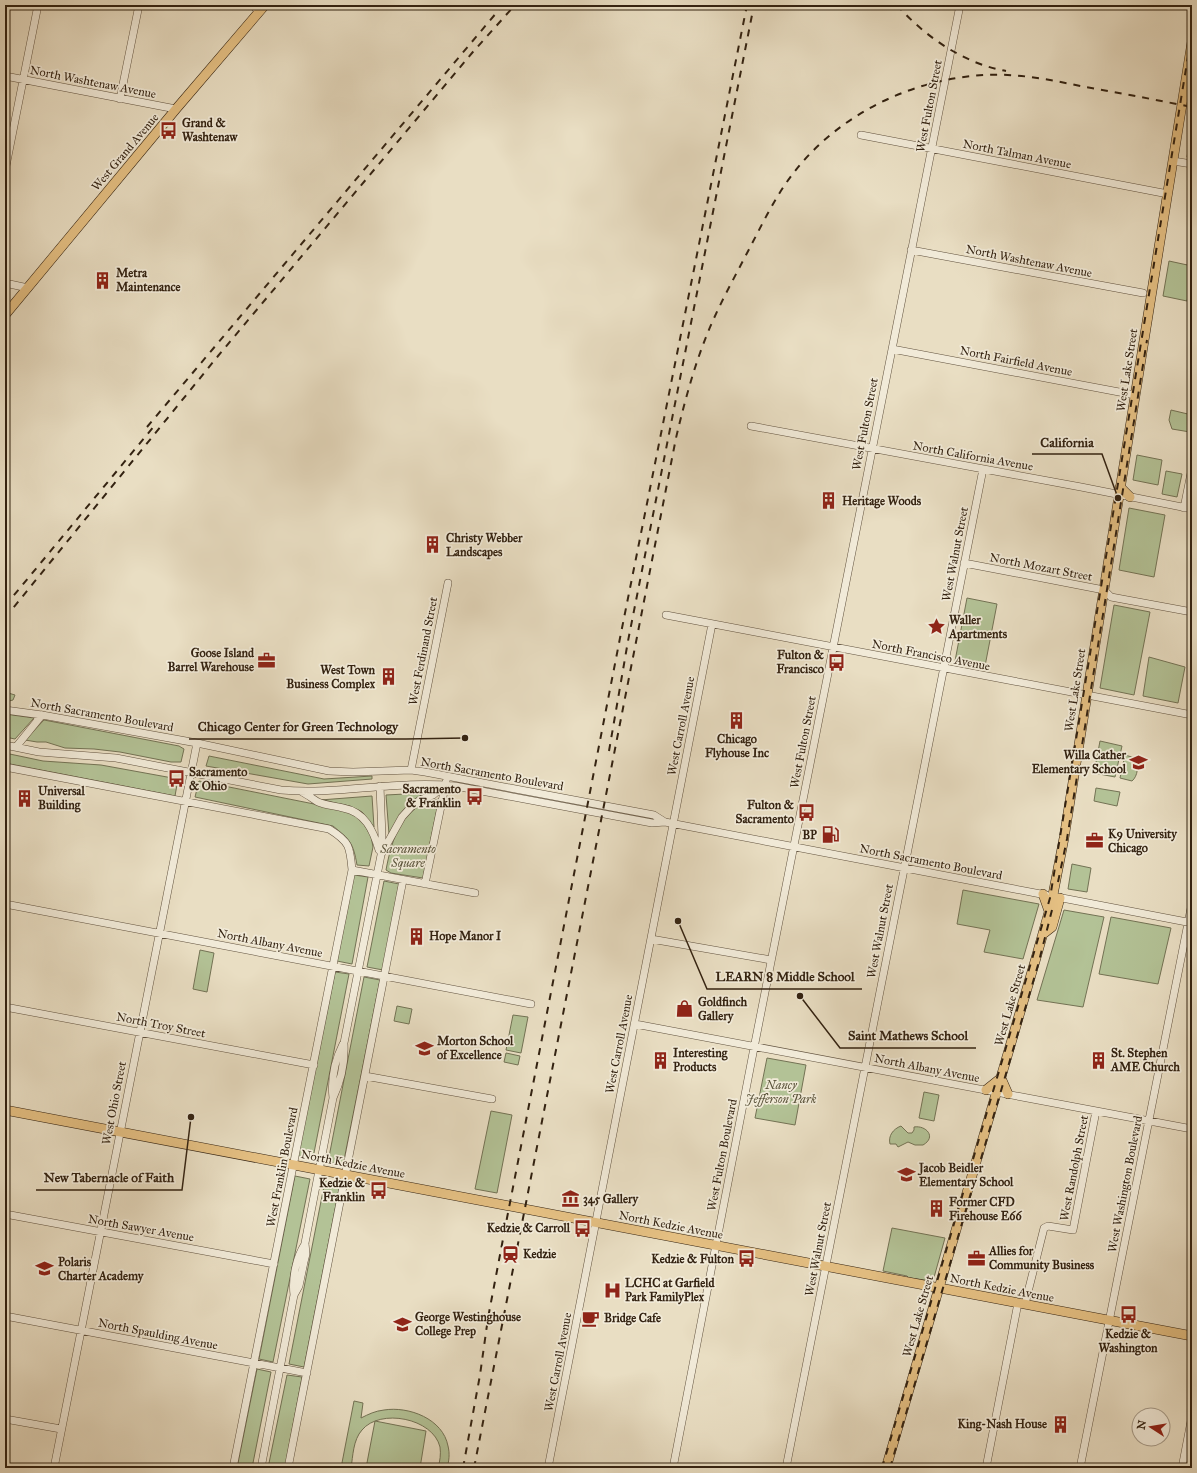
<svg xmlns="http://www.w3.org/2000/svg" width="1197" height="1473" viewBox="0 0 1197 1473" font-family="'IM FELL Great Primer',serif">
<rect width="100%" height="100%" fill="#e9dec3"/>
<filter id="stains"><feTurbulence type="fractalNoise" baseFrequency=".005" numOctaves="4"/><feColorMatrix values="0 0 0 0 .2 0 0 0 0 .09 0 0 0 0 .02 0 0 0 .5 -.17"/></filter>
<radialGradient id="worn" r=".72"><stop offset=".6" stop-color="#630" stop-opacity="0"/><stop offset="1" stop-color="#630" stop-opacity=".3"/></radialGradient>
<path fill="#b3c296" stroke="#737254" d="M1192 126V157H1187Z
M1169 261 1192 266V276L1187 301 1163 296Z
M1171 410 1192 415 1190 432 1172 429 1169 420Z
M1137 455 1162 460 1158 485 1133 480Z
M1166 471 1182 474 1177 497 1162 494Z
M1129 508 1165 515 1154 577 1119 570Z
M967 598 997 604 985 666 955 661Z
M1114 605 1150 612 1134 695 1100 688Z
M1149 657 1185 667 1178 703 1143 696Z
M5 692 15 695 13 700 5 702Z
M5 715V714L34 718 15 739 5 737Z
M44 720 179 746 184 749 181 762H171L120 752 94 749 65 748 46 742H37L25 740Z
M1100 741 1122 746 1115 777 1094 773Z
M5 753 43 761 101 765 178 779 175 796 5 763Z
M1125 755 1135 758C1139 765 1138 776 1132 781L1120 778Z
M209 756 324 779 372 776V779L308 784 206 766Z
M199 781 324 806 351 813 362 821 371 836 373 847 369 866 357 865C353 842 350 840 333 826L195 797Z
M1096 788 1120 792 1117 806 1094 801Z
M424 793 414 800 389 834 386 795Z
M372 796 374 827 362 812 350 806 320 800Z
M439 799 423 878 391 873 386 870C392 838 402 805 439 799Z
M1072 864 1091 868 1087 892 1068 889Z
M354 875 368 877 352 964 337 961Z
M384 881 399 884 383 970 367 967Z
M963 890 1039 904 1023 959 984 952 990 930 957 924Z
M1064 910 1104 917 1083 1007 1037 1000Z
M1111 917 1171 928 1158 984 1099 974Z
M200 950 214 953 207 992 193 989Z
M335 972 349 974 313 1158 298 1156Z
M364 977 380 980 343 1165 328 1162Z
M397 1006 412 1009 409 1024 394 1021Z
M513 1015 528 1017 521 1053 506 1050Z
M506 1053 520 1056 518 1065 504 1062Z
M767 1058 806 1065 795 1125 755 1118Z
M924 1092 939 1095 934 1121 919 1118Z
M491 1111 512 1115 497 1193 475 1189Z
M901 1126 908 1133H912L914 1130V1127C926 1125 937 1137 923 1145H915L908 1142 898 1147 896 1144H890C888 1136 893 1129 901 1126Z
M295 1176 310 1179 273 1362 259 1359Z
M325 1181 340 1184 304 1367 289 1364Z
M892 1228 945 1238 933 1281 909 1278 907 1276 883 1271Z
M257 1369 271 1372 252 1468H237Z
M287 1375 302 1377 285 1468H268Z
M354 1401 363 1403 361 1418C369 1414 375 1411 384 1410 409 1406 443 1419 448 1446 450 1454 449 1461 447 1468H438C440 1461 441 1454 440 1447 433 1418 380 1408 362 1430 353 1440 353 1456 351 1468H341Z
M375 1421 426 1431 420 1468H366Z"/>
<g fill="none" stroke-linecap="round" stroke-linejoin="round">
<defs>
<path id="minor" d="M252 5 259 11
M5 76 176 109
M120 99 139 5
M861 135 1168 194
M1173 161 1192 164
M5 171 38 5
M911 250 1143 293
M5 283 28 288
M892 349 1135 395
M751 426 1081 487 1192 509
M1184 508 1192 468
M964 563 1104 590 1111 597 1192 612
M666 615 1192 715
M5 710 42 715 197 743 329 771 353 772 411 770 425 772 654 815 665 822
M5 745 39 752 116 758 281 790C339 795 397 780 455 786L652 823 665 822 1046 895
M16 747 42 715
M5 767 329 829C350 842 350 847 352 870L233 1468
M411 770 448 583
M302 792C308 795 313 799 318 802 325 805 335 806 343 808 365 812 373 830 379 850
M382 853 402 817 411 807 420 800 433 795 445 785
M352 870 475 893
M425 884 446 782
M1057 897 1192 923
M5 904 531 1004
M651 939 771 960
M5 1007 314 1065
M635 1024 1192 1129
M365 1076 492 1099
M333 1098C331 1080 335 1060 343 1044
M5 1214 274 1264
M294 1295 299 1286 304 1262 306 1254 305 1243 333 1098C341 1081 345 1061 344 1043L381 855 382 837 380 786
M1025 1304 1044 1228 1048 1226 1073 1230 1096 1111
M5 1316 307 1373
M5 1419 61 1429
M54 1468 197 743
M261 1468 294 1295C292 1278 296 1258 305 1244
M288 1468 403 880
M548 1468 712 624
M673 1468 753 1053 960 5
M786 1468 983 469
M986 1468 1018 1303
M1080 1468 1192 903
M1182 1468 1192 1416"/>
<path id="major" d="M5 315 176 109 265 5
M1120 487 1130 497
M1043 894 1049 911
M1043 934 1052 927 1060 898
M986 1090 1001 1078 1008 1094
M5 1110 1192 1336
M886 1468 1036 958 1051 905 1064 838 1192 42"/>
</defs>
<use href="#minor" stroke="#60513e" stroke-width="8"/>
<use href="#major" stroke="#321" stroke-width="10"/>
<use href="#minor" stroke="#f1ead8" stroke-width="7"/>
<use href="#major" stroke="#e4bf82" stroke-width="9"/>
<path stroke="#321" stroke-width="2" stroke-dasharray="7 7" stroke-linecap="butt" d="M897 5C925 37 965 64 1006 71
M147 427 503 5
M5 606 155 425
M5 618 218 356 472 53 515 5
M609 751 628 641 754 5
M1058 882 1067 839 1147 340
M463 1468 480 1375 488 1318 507 1218 620 638 747 5
M474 1468 676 438C684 404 693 370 706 337 717 309 732 282 746 255 761 227 775 196 795 171 840 114 912 79 984 75 1018 73 1052 80 1085 87 1121 93 1156 100 1192 107
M882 1468 1050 898 1192 32
M890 1468 1038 965 1052 910"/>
</g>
<defs>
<symbol id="bus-bare" viewBox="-9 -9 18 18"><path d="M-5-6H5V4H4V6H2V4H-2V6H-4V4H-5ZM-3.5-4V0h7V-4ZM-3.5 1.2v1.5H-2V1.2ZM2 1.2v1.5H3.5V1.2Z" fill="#8f2418" stroke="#f1ead8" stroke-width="2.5" paint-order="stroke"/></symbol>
<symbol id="building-bare" viewBox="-9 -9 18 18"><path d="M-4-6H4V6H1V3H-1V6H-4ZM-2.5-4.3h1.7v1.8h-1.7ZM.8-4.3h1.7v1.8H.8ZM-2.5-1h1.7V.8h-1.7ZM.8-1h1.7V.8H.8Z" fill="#8f2418" stroke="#f1ead8" stroke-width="2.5" paint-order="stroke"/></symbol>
<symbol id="sight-bare" viewBox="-9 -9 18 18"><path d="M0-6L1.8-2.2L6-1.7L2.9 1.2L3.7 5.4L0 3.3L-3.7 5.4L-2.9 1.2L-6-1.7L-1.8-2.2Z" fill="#8f2418" stroke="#f1ead8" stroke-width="2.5" paint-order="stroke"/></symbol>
<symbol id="office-bare" viewBox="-9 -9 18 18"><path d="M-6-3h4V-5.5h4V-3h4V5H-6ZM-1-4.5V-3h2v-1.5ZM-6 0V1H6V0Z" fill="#8f2418" stroke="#f1ead8" stroke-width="2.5" paint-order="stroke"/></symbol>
<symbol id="school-bare" viewBox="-9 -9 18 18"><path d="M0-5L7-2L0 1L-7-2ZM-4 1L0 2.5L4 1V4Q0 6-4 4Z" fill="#8f2418" stroke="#f1ead8" stroke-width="2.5" paint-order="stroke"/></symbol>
<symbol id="fuel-bare" viewBox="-9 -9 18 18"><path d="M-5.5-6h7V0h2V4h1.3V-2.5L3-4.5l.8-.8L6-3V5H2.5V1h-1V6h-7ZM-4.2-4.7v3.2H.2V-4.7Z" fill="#8f2418" stroke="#f1ead8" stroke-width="2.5" paint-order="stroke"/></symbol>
<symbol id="shop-bare" viewBox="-9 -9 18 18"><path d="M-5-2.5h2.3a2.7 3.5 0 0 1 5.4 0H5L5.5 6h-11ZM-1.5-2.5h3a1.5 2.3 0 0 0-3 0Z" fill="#8f2418" stroke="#f1ead8" stroke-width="2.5" paint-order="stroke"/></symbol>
<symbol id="museum-bare" viewBox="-9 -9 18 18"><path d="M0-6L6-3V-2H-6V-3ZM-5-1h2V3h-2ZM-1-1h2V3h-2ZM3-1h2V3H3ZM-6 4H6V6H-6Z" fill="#8f2418" stroke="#f1ead8" stroke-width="2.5" paint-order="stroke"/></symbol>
<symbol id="station-bare" viewBox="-9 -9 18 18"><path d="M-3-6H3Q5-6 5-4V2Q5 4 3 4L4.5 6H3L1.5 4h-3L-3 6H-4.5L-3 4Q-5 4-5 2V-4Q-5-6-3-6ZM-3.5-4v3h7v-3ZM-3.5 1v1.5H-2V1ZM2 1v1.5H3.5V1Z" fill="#8f2418" stroke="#f1ead8" stroke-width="2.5" paint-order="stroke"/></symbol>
<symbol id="hospital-bare" viewBox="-9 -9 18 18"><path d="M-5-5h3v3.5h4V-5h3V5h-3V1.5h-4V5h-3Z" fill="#8f2418" stroke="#f1ead8" stroke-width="2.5" paint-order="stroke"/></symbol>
<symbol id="cafe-bare" viewBox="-9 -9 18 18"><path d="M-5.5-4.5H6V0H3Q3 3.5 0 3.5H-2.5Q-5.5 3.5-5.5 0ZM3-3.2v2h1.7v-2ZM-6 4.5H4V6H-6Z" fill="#8f2418" stroke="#f1ead8" stroke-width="2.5" paint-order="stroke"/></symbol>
</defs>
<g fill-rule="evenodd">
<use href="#bus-bare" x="156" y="118" width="25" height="25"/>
<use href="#building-bare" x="90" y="268" width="25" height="25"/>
<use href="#building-bare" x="816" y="488" width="25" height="25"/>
<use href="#building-bare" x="420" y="532" width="25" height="25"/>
<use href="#sight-bare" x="924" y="614" width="25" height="25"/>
<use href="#office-bare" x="254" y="648" width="25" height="25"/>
<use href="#bus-bare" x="824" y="650" width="25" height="25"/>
<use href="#building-bare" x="376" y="664" width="25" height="25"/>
<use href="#building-bare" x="724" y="708" width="25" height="25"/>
<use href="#school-bare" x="1126" y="750" width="25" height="25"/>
<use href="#bus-bare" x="164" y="766" width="25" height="25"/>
<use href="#bus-bare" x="462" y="784" width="25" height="25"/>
<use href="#building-bare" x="12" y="786" width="25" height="25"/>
<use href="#bus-bare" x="794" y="800" width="25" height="25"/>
<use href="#fuel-bare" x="818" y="822" width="25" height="25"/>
<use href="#office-bare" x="1082" y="828" width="25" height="25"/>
<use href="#building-bare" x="404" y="924" width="25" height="25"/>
<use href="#shop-bare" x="672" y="996" width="25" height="25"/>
<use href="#school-bare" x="412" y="1036" width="25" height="25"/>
<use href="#building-bare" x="648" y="1048" width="25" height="25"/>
<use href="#building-bare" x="1086" y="1048" width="25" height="25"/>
<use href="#school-bare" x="894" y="1162" width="25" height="25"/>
<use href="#bus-bare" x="366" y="1178" width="25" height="25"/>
<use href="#museum-bare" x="558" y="1186" width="25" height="25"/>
<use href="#building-bare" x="924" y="1196" width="25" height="25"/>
<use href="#bus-bare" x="570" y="1216" width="25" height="25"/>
<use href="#station-bare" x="498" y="1242" width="25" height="25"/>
<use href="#office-bare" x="964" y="1246" width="25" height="25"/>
<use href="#bus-bare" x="734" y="1246" width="25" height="25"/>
<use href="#school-bare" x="32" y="1256" width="25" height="25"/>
<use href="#hospital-bare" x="600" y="1278" width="25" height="25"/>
<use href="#bus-bare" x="1116" y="1302" width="25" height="25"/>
<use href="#cafe-bare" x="578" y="1306" width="25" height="25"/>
<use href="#school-bare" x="390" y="1312" width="25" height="25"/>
<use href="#building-bare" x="1048" y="1412" width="25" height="25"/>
</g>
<g text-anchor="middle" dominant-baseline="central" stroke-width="3.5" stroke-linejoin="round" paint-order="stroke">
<g font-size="12" fill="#321" stroke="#f1ead8">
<text transform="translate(93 82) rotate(11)">North Washtenaw Avenue</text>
<text transform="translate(929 106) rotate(-79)">West Fulton Street</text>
<text transform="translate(125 152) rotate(-50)">West Grand Avenue</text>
<text transform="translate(1017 154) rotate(11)">North Talman Avenue</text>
<text transform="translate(1029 261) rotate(11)">North Washtenaw Avenue</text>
<text transform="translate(1016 361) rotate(11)">North Fairfield Avenue</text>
<text transform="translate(1127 370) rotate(-81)">West Lake Street</text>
<text transform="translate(865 424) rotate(-79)">West Fulton Street</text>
<text transform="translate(973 456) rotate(10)">North California Avenue</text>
<text transform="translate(955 554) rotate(-79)">West Walnut Street</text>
<text transform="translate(1041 567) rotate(11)">North Mozart Street</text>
<text transform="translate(423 651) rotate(-79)">West Ferdinand Street</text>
<text transform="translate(931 655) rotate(11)">North Francisco Avenue</text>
<text transform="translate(1075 690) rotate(-81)">West Lake Street</text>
<text transform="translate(102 715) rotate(10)">North Sacramento Boulevard</text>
<text transform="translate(681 726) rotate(-79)">West Carroll Avenue</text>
<text transform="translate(803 742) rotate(-79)">West Fulton Street</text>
<text transform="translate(492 774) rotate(10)">North Sacramento Boulevard</text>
<text transform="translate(931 862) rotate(11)">North Sacramento Boulevard</text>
<text transform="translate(880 931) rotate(-79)">West Walnut Street</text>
<text transform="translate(270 943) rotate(11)">North Albany Avenue</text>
<text transform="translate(1010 1005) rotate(-74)">West Lake Street</text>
<text transform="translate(161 1025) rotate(11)">North Troy Street</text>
<text transform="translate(619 1044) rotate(-79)">West Carroll Avenue</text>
<text transform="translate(927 1068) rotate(11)">North Albany Avenue</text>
<text transform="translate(114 1103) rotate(-79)">West Ohio Street</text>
<text transform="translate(722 1155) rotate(-79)">West Fulton Boulevard</text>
<text transform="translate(353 1164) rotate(11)">North Kedzie Avenue</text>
<text transform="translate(282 1167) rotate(-79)">West Franklin Boulevard</text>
<text transform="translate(1074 1168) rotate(-79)">West Randolph Street</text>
<text transform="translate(1125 1184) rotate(-79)">West Washington Boulevard</text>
<text transform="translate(671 1225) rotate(11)">North Kedzie Avenue</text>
<text transform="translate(141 1228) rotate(10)">North Sawyer Avenue</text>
<text transform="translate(818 1249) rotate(-79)">West Walnut Street</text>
<text transform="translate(1002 1288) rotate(11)">North Kedzie Avenue</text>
<text transform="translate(918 1316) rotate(-74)">West Lake Street</text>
<text transform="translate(158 1334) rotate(11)">North Spaulding Avenue</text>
<text transform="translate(558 1362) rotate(-79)">West Carroll Avenue</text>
</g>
<g font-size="12" font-weight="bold" fill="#321" stroke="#f1ead8" text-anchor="start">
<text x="182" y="123">Grand &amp;<tspan x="182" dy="14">Washtenaw</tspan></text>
<text x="116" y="273">Metra<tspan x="116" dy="14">Maintenance</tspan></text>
<text x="842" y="501">Heritage Woods</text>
<text x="446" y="538">Christy Webber<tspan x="446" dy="14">Landscapes</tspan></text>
<text x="949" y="620">Waller<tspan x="949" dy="14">Apartments</tspan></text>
<text x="254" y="653" text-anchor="end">Goose Island<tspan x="254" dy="14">Barrel Warehouse</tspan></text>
<text x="824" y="655" text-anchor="end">Fulton &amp;<tspan x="824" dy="14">Francisco</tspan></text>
<text x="375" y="670" text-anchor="end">West Town<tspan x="375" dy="14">Business Complex</tspan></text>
<text x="737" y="739" text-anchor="middle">Chicago<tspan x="737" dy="14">Flyhouse Inc</tspan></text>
<text x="1126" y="755" text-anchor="end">Willa Cather<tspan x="1126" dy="14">Elementary School</tspan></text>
<text x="189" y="772">Sacramento<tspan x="189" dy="14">&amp; Ohio</tspan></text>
<text x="461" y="789" text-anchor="end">Sacramento<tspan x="461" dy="14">&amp; Franklin</tspan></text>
<text x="38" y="791">Universal<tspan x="38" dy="14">Building</tspan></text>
<text x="794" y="805" text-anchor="end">Fulton &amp;<tspan x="794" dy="14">Sacramento</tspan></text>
<text x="1108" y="834">K9 University<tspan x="1108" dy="14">Chicago</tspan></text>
<text x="817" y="835" text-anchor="end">BP</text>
<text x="429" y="936">Hope Manor I</text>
<text x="698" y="1002">Goldfinch<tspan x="698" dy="14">Gallery</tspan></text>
<text x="437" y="1041">Morton School<tspan x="437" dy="14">of Excellence</tspan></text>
<text x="673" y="1053">Interesting<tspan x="673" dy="14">Products</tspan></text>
<text x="1111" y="1053">St. Stephen<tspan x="1111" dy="14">AME Church</tspan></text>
<text x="919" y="1168">Jacob Beidler<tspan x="919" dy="14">Elementary School</tspan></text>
<text x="365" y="1183" text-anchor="end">Kedzie &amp;<tspan x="365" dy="14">Franklin</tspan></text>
<text x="583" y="1199">345 Gallery</text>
<text x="949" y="1202">Former CFD<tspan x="949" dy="14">Firehouse E66</tspan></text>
<text x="570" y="1228" text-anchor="end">Kedzie &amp; Carroll</text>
<text x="989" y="1251">Allies for<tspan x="989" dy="14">Community Business</tspan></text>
<text x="523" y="1254">Kedzie</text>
<text x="734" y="1259" text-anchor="end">Kedzie &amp; Fulton</text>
<text x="58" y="1262">Polaris<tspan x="58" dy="14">Charter Academy</tspan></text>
<text x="625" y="1283">LCHC at Garfield<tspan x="625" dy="14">Park FamilyPlex</tspan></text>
<text x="415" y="1317">George Westinghouse<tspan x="415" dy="14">College Prep</tspan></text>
<text x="604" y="1318">Bridge Cafe</text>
<text x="1128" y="1334" text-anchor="middle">Kedzie &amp;<tspan x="1128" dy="14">Washington</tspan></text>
<text x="1047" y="1424" text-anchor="end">King-Nash House</text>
</g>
<g font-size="12" font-style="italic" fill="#595239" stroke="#f1ead8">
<text x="408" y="849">Sacramento<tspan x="408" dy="14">Square</tspan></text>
<text x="781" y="1085">Nancy<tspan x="781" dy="14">Jefferson Park</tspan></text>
</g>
</g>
<path fill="none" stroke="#321" stroke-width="1.5" d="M1118 498L1102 454H1032M465 738L406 739H189M678 921L707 989H862M800 996L840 1048H976M191 1117L182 1190H36"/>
<g fill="#321" stroke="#f1ead8" stroke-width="1.5">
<circle cx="1118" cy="498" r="4"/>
<circle cx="465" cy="738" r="4"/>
<circle cx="678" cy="921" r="4"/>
<circle cx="800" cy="996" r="4"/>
<circle cx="191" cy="1117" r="4"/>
</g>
<g font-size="13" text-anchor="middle" font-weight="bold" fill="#321" stroke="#f1ead8" stroke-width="3.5" stroke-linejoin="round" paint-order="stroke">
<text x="1067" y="447">California</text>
<text x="298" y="731">Chicago Center for Green Technology</text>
<text x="785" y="981">LEARN 8 Middle School</text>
<text x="908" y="1040">Saint Mathews School</text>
<text x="109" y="1182">New Tabernacle of Faith</text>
</g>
<rect width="1197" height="1473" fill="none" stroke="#e9dec3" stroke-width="20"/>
<rect x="6" y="6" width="1185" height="1461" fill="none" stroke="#321" stroke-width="2"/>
<rect x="10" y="10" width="1177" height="1453" fill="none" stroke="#321"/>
<g transform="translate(1151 1427) rotate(282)"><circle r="19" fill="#f1ead8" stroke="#a59a88"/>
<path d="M0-3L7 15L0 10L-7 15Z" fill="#8f2418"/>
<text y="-6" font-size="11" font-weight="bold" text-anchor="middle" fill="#332211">N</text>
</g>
<rect width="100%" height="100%" filter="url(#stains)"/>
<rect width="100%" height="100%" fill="url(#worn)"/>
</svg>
